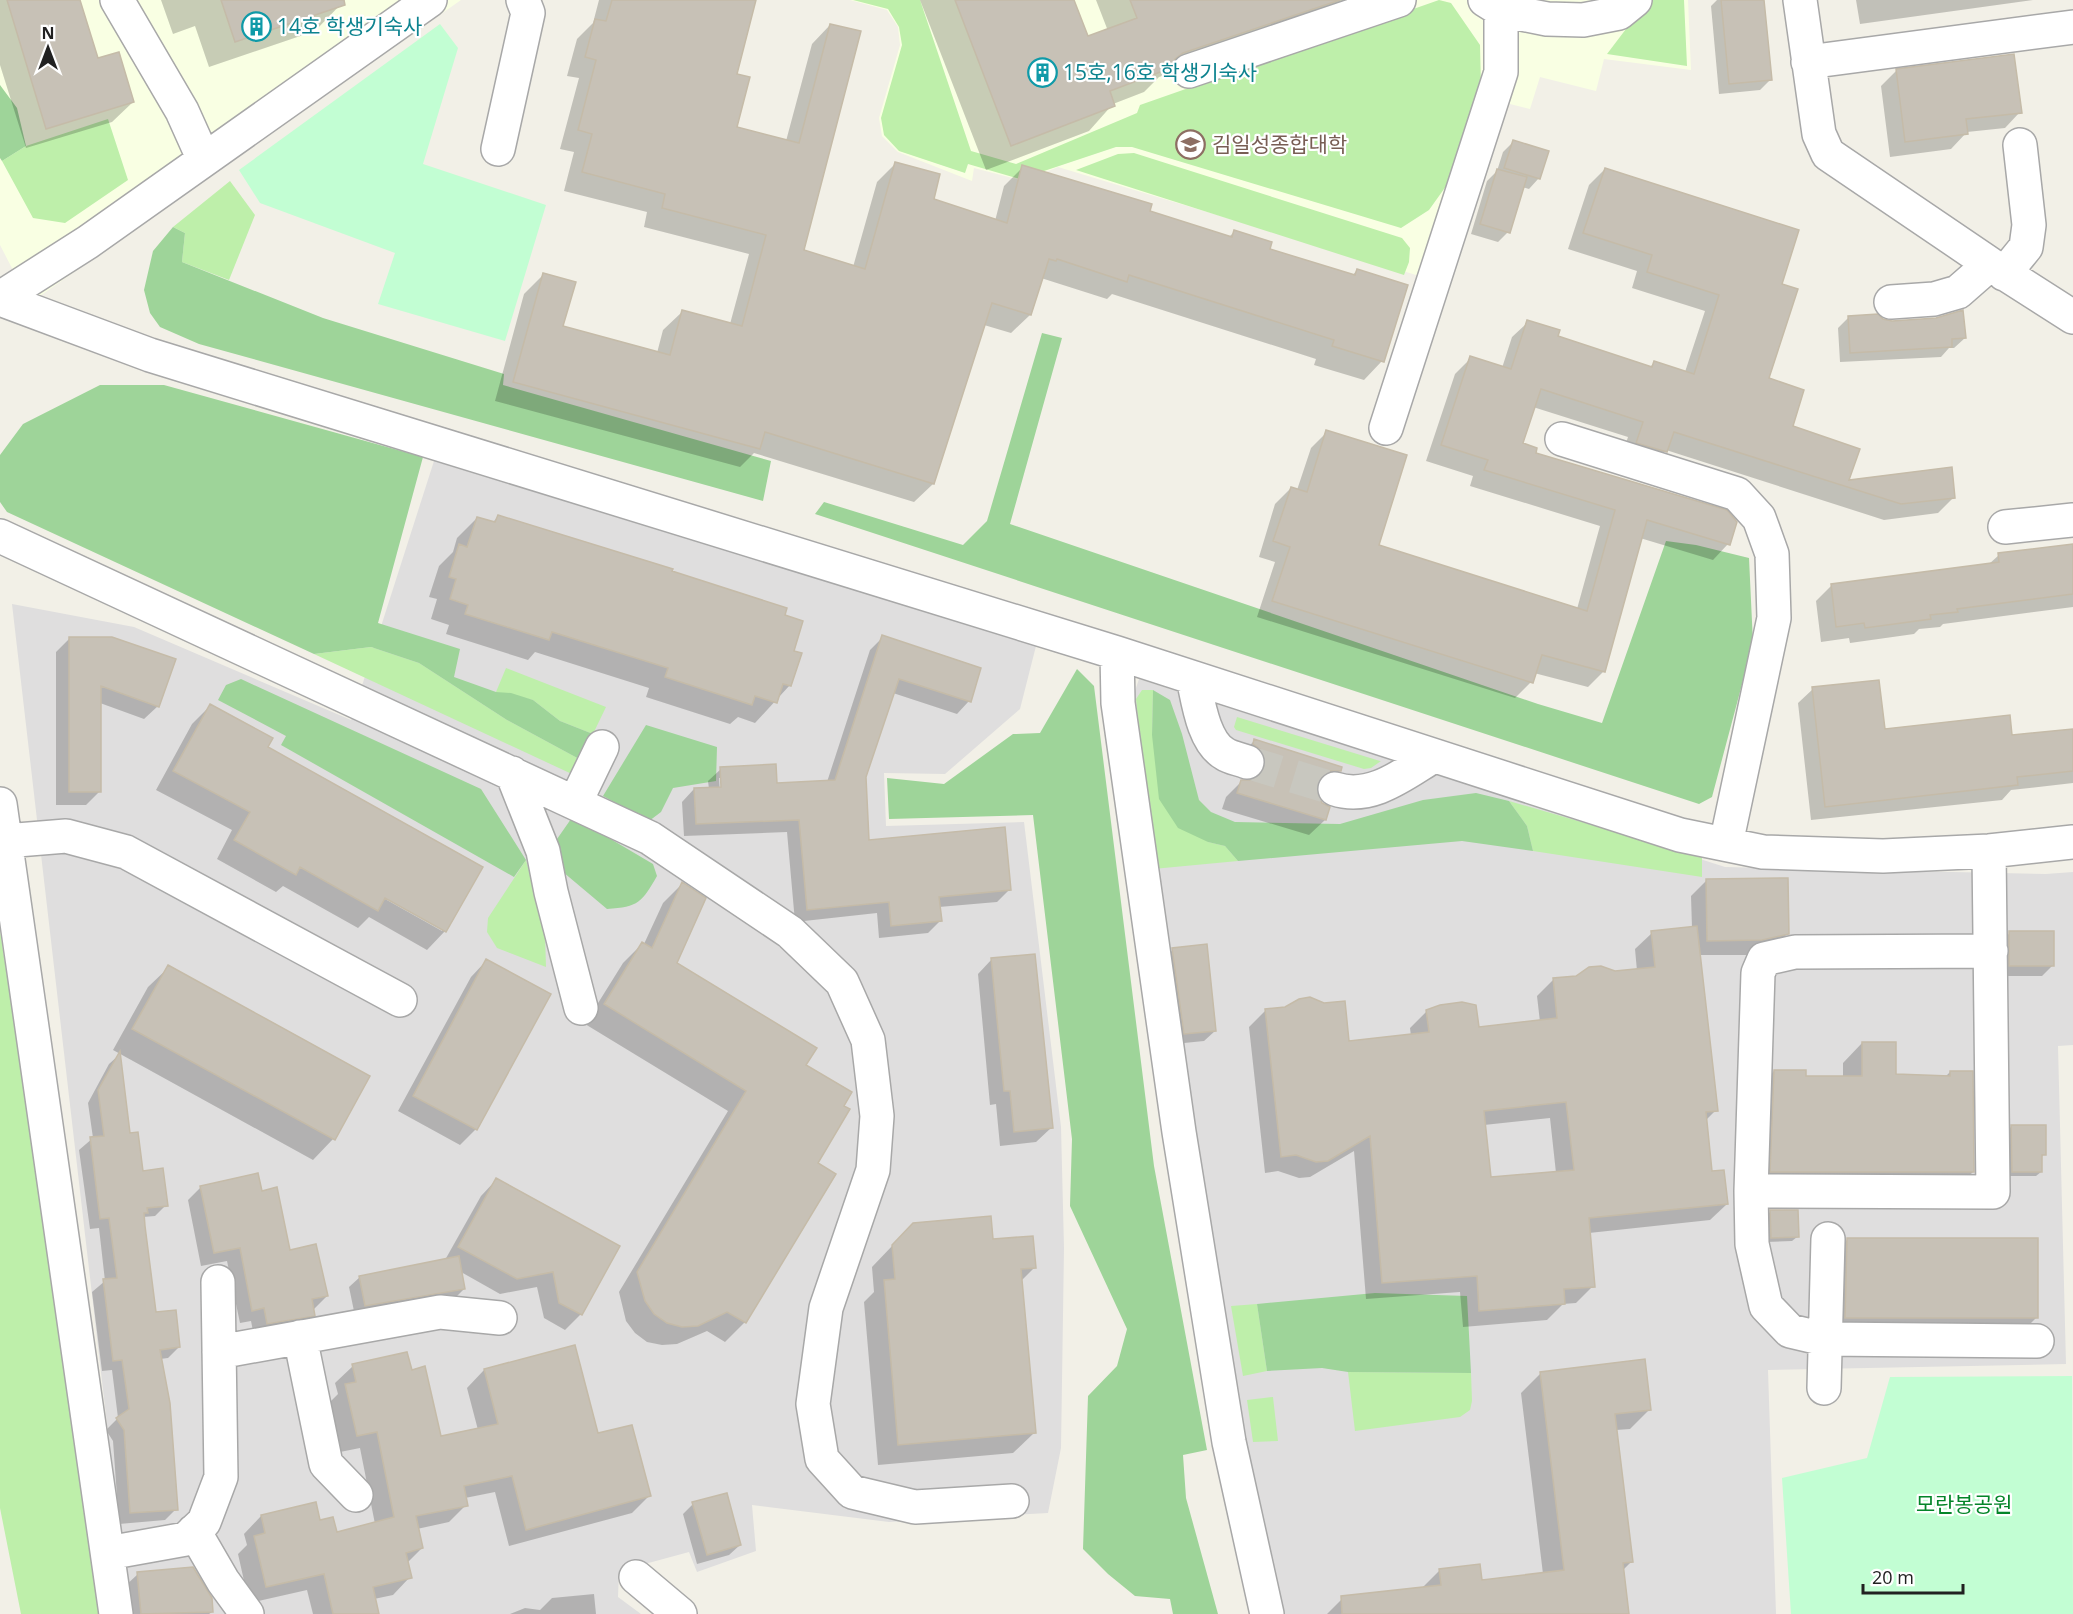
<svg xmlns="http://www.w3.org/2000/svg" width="2073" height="1614" viewBox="0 0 2073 1614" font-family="'Open Sans','Noto Sans KR',sans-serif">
<rect width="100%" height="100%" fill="#f2f0e7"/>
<path fill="#dfdede" d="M434 461 1036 646 1020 709 945 774 884 773 886 826 1024 822 1061 1127 1064 1248 1061 1448 1048 1513 889 1522 752 1505 756 1551 697 1572 689 1552 619 1571 618 1597 641 1614H129L12 604 134 627 351 720Z
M1139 679 1725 867 2046 874 2073 872V1045L2058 1046 2066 1364 1768 1370 1776 1614H1281L1246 1453 1218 1300 1132 700Z"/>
<path fill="#f9ffe3" d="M0 0H461L30 303 0 245Z
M850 0H1688L1691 70 1604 59 1596 91 1540 77 1530 109 1506 103 1446 284 1058 167 1024 181 974 168 972 181 898 152 882 136 879 118 900 45 898 27 887 10Z"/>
<path fill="#beefaa" d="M853 0H920L971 151 1016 164 1137 113 1140 105 1439 0 1451 3 1480 45 1481 87 1449 182 1429 210 1401 228 1132 147H1116L1020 179 968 164 965 173 899 151 884 135 881 118 902 45 899 27 888 9Z
M1648 0H1684L1687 66 1607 54Z
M108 119 128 180 65 223 33 218 2 161 26 146Z
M1134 153 1402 238 1410 248 1409 262 1404 275 1076 170 1118 154Z
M230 181 255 215 229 280 182 262 185 233 173 227Z
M371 647 419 663 507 720 581 760 574 775 314 654Z
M506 668 606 707 593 734 560 721 533 700 496 692Z
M1142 690H1153L1152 735 1208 842 1225 846 1238 861 1153 869 1136 699Z
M1237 717 1380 761H1381L1371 768 1364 769 1236 730 1234 727Z
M1509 801 1702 857V877L1533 851 1527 826Z
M526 860 545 934 546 967 497 948 487 932 488 918Z
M0 931 49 1246 101 1614H21L0 1508Z
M1257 1304 1267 1371 1243 1376 1231 1306Z
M1348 1372 1471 1373 1472 1401 1470 1410 1460 1417 1355 1431Z
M1273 1397 1278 1441 1253 1442 1247 1400Z"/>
<path fill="#9ed499" d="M0 85 17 108 26 146 2 161 0 158Z
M173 227 185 233 182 262 323 318 504 374 503 385 771 461 763 501 199 344 160 327 150 313 144 290 153 251Z
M1042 333 1062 338 1010 524 1538 704 1602 723 1666 541 1696 545 1749 558 1753 643 1712 797 1699 804 815 514 824 502 963 545 987 521Z
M100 385H164L423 457 378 623 460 649 454 677 496 692 511 693 533 700 560 721 593 734 581 760 507 720 419 663 371 647 314 654 7 512 0 502V455L23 424Z
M1077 669 1094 686 1154 1166 1207 1450 1183 1455 1186 1498 1218 1614H1173L1170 1599 1135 1596 1108 1574 1083 1549 1088 1396 1117 1366 1127 1329 1070 1206 1072 1139 1033 815 889 819 887 778 944 784 1013 734 1040 733Z
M241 679 481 789 526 860 514 877 281 745 286 736 218 700 226 685Z
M1153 690 1170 700 1182 734 1199 800 1211 812 1235 822 1340 824 1423 800 1476 793 1509 801 1527 826 1533 851 1462 841 1238 861 1225 846 1208 842 1178 828 1159 799 1152 735Z
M646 725 717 747 716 781 673 788 661 812 649 821 603 796Z
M571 819 597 831 653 864 657 876C642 902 639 907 607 909L563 872 557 839Z
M1375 1293 1467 1296 1471 1373 1348 1372 1322 1368 1267 1371 1257 1304Z"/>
<path fill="#c2fed3" d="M440 24 458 48 423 164 546 205 505 341 378 304 395 253 260 203 239 170Z
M2072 1376 2073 1614H1791L1782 1478 1867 1458 1890 1377Z"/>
<path fill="#0003" fill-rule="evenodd" d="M0 0H79L98 60 133 102 112 122 26 148 0 65Z
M161 0H345L315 31 209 67 195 26 173 34Z
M599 0H751L735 75V128L786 141 812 44 830 25 802 252 853 267 877 182 895 164 932 200 995 221 1004 186 1023 167 1148 212 1229 237 1234 232 1268 250 1352 276 1357 270 1382 361 1364 380 1314 365 1316 359 1112 294 1107 299 1041 278 1030 315 1011 333 984 325 933 484 914 502 754 453 740 467 495 401 524 294 543 275 562 327 657 353 663 330 682 312 730 324 749 254 644 227 647 212 564 191 574 152 560 149 579 78 567 76 577 39 593 23Z
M920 0H1072L1087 38 1108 31 1096 0H1384L1159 77 1144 92 1113 104 1089 131 986 170Z
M1717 0H1763L1771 79 1760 90 1719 94 1711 6Z
M1856 0H2033L1860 24Z
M1896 71 2020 112 2005 128 1967 132 1951 149 1890 157 1881 86Z
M1513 142 1539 178 1529 189 1522 187 1508 232 1498 242 1471 234 1487 181 1497 171 1503 152Z
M1605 169 1780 285 1767 379 1791 426 1847 482 1954 497 1938 513 1884 520 1666 450 1650 467 1621 458 1628 437 1533 407 1521 444 1534 454 1728 544 1713 560 1640 538 1604 671 1588 687 1534 673 1531 682 1515 698 1257 617 1275 562 1259 557 1275 504 1291 488 1297 490 1311 448 1327 432 1377 546 1577 609 1600 526 1470 486 1473 476 1426 461 1455 374 1471 358 1502 368 1512 337 1528 322 1556 337 1650 367 1654 363 1685 372 1705 311 1632 288 1637 271 1568 249 1589 185Z
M1849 317 1965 338 1954 348H1949L1941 357 1840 362 1838 328Z
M498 517 670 572 783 616 792 652 790 685 755 723 738 717 730 724 646 697 649 688 535 652 528 660 446 634 449 625 431 619 437 599 429 597 439 566 453 552 457 538 477 518 492 523Z
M2073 545V607L1943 624 1940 627 1919 629 1914 634 1850 643 1849 638 1821 642 1816 601 1832 585 1989 564 1999 555Z
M883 637 969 701 957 714 893 693 865 777 868 842 1010 889 997 902 939 907 940 921 928 933 879 938 877 913 795 922 787 832 684 836 682 802 694 789H709L708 781 721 769 776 784 827 782 870 650ZM719 778H722L723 794H720Z
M70 638 158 706 144 719 100 703V791L86 805H56V652Z
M1813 689 1884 730 2011 737 2073 730V783L2011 790 2002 800 1811 820 1798 703Z
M210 706 266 748 445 931 427 950 369 917 358 928 283 886 276 892 217 859 232 830 156 790 192 724ZM379 893 442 928V931L378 895Z
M1254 741 1340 770 1324 786H1315L1316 796 1321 804 1328 808 1325 820 1309 835 1222 809 1226 797 1242 781 1250 782V775L1239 757Z
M1707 880 1787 934 1771 949 1746 955H1699L1716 1110 1705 1121 1711 1173 1727 1204 1710 1220 1589 1233 1593 1286 1576 1303 1563 1304 1547 1320 1463 1327 1460 1292 1366 1299 1354 1151 1310 1177 1299 1178 1278 1171 1265 1173 1249 1027 1266 1010 1348 1042 1411 1036 1410 1028 1427 1011 1478 1028 1540 1022 1537 996 1554 979 1637 971 1635 949 1652 933 1692 928 1691 896ZM1550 1118 1556 1173 1489 1178 1484 1125Z
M682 884 675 963 804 1065 816 1163 834 1174 745 1322 725 1342 707 1331 677 1344 662 1345 647 1342 635 1333 626 1321 619 1292 728 1111 585 1024 623 963 642 944H644L663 903Z
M2010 933 2053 965 2042 976H1999V943Z
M1173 950 1215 1031 1204 1041 1174 1044 1162 960Z
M992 959 1051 1128 1036 1142 1000 1146 996 1104 990 1105 978 974Z
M486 961 476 1129 460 1145 398 1111 471 977Z
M169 967 333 1139 313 1160 113 1050 148 987Z
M1862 1043 1895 1075 1945 1077 1950 1072 1973 1172 1953 1191H1751L1755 1091 1774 1071 1804 1077H1843V1063Z
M119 1055 129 1134 142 1172 166 1205 155 1216 143 1217 154 1314 179 1347 168 1358 160 1359 176 1509 165 1520 119 1524 113 1441 106 1430 118 1418 112 1370 102 1371 92 1292 105 1281 99 1228 90 1229 79 1150 93 1138 88 1103 109 1064Z
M2012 1126 2044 1154 2041 1158V1172L2036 1176H2007V1131Z
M496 1180 581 1314 565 1330 544 1318 537 1287 500 1294 461 1272 464 1289 454 1299 355 1316 349 1287 360 1277 445 1260 481 1196Z
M201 1187 261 1192 289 1251 327 1296 314 1309 313 1315 300 1328 254 1336 251 1321 240 1323 227 1261 201 1266 188 1200Z
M1771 1211 1797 1237 1792 1241 1766 1242V1216Z
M1847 1240 2036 1318 2026 1328H1835L1837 1250Z
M991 1241 1035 1267 1021 1281 1034 1433 1013 1453 878 1465 864 1302 874 1292 872 1267 893 1245Z
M353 1366 411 1371 440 1438 478 1430 467 1388 484 1370 597 1435 649 1496 632 1513 509 1546 495 1492 465 1498 466 1505 449 1522 417 1529 422 1548 407 1563 410 1577 393 1595 374 1599 378 1614H313L307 1590 249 1603 238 1554 247 1545 244 1534 261 1516 315 1504 319 1522 335 1533 375 1524 360 1448 340 1452 329 1403 338 1394 335 1383Z
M1541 1373 1650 1409 1630 1429 1616 1430 1632 1561 1623 1570 1628 1614H1327L1343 1598 1422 1588 1440 1570 1481 1581 1543 1574 1521 1393Z
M693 1504 740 1545 729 1555 697 1564 683 1514Z
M138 1574 212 1612 209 1614H127L124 1587Z
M594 1594 596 1614H510L525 1608 540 1610 552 1598Z"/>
<path fill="#c7c1b6" stroke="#c5bba8" stroke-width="1.5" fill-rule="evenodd" d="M7 0H80L98 58 119 52 134 102 46 129Z
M221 0H344L345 5 235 42Z
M612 0H756L737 74 750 77 737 127 799 143 830 24 861 31 804 250 865 269 895 162 940 174 934 199 1007 223 1022 165 1152 204 1150 211 1232 237 1234 230 1272 242 1270 249 1355 275 1357 269 1408 285 1384 362 1332 346 1334 340 1129 275 1127 282 1057 259 1056 261 1049 259 1031 315 992 303 934 484 765 432 760 449 513 382 543 273 576 282 563 326 670 355 682 310 742 326 766 235 662 208 665 194 582 172 592 134 578 130 596 60 585 57 595 19 606 21Z
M955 0H1074L1088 36 1137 18 1130 0H1340L1183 53 1175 59 1171 68 1110 91 1115 106 1011 146Z
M1721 0H1764L1772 80 1729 84Z
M2014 54 2022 113 1966 119 1968 134 1905 142 1896 69Z
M1513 140 1549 151 1540 179 1504 168Z
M1605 168 1799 230 1782 284 1798 289 1769 378 1804 390 1793 426 1860 449 1849 480 1952 467 1955 498 1901 504 1674 432 1667 452 1636 443 1643 422 1541 389 1523 443 1537 448 1536 453 1727 510 1737 522 1730 545 1647 520 1605 672 1542 655 1533 683 1272 601 1290 547 1273 541 1291 487 1307 492 1326 430 1407 455 1379 545 1587 611 1615 510 1484 470 1488 460 1441 445 1470 356 1511 369 1527 320 1560 330 1558 336 1652 367 1654 361 1694 374 1719 295 1647 272 1652 255 1583 233Z
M1497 169 1527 177 1510 233 1480 224Z
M1963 310 1966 338 1952 339V347L1850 353 1848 316 1878 314 1883 319 1892 321 1936 318Z
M498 515 673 569 672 571 787 608 785 615 803 621 794 651 802 653 791 686 783 684 777 703 755 696 752 705 665 677 668 668 552 632 549 640 465 614 468 605 450 599 456 579 449 577 459 544 467 547 477 517 495 522Z
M2073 544V594L1957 609 1958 612 1930 615 1931 619 1865 628 1864 623 1836 627 1831 584 1999 562 1998 553Z
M882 635 981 668 971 702 899 679 866 777 869 840 1005 827 1011 890 939 897 942 921 891 926 889 902 807 910 799 820 696 824 694 788 721 787 720 767 776 764 777 783 835 780Z
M69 637H112L176 659 159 707 101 686V792H69Z
M1879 680 1885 729 2010 715 2012 735 2073 729V771L2017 777 2018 785 1825 807 1812 687Z
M210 704 273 738 268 747 483 867 446 932 385 898 378 911 300 867 296 875 234 840 250 812 173 771Z
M1254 739 1342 767 1341 771H1330L1321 776 1317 785V795L1322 803 1330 807 1326 820 1237 793 1241 780H1250L1258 777 1265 768V759L1261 750 1253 744Z
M1788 878 1789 934 1762 940 1707 941 1706 879Z
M682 882 706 898 677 963 817 1048 806 1065 852 1092 844 1106 850 1109 818 1163 836 1174 746 1323 727 1312 698 1326 682 1327 667 1323 654 1314 645 1301 637 1272 746 1091 604 1004 642 942 652 948Z
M1697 926 1718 1111 1706 1112 1712 1171 1724 1170 1728 1204 1589 1218 1595 1287 1564 1289 1565 1304 1479 1311 1477 1276 1382 1283 1370 1136 1328 1161 1316 1162 1296 1155 1281 1157 1265 1009 1285 1007 1299 999 1310 997 1324 1003 1345 1001 1349 1041 1429 1032 1426 1010 1440 1005 1462 1002 1476 1005 1479 1027 1557 1018 1553 978 1576 976 1589 967 1601 966 1615 971 1655 967 1651 931ZM1566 1102 1574 1170 1491 1177 1484 1111Z
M2009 931H2054V966H2009Z
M1207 944 1216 1031 1184 1034 1172 948Z
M1035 954 1053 1128 1014 1132 1010 1091H1004L991 958Z
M486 959 551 994 477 1130 413 1096Z
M168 965 370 1076 335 1140 132 1029Z
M1862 1042H1896V1074L1950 1076V1071H1973L1974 1172H1770L1774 1070H1806V1076H1862Z
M120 1051 130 1133 138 1132 143 1171 163 1168 168 1206 147 1208 148 1213H144L145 1226 156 1312 176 1310 180 1347 160 1350 170 1403 178 1510 130 1513 124 1430 116 1418 129 1409 122 1360 113 1361 103 1279 117 1278 109 1218 100 1219 90 1137 104 1136 98 1090Z
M2011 1125H2046V1155H2042V1172H2012Z
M258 1173 262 1191 277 1187 290 1250 316 1244 328 1296 312 1299 315 1316 267 1324 264 1308 252 1311 240 1248 214 1253 200 1186Z
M496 1178 620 1246 582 1315 559 1303 553 1272 517 1279 458 1247Z
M1770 1210H1798L1799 1237 1771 1238Z
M991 1216 993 1239 1033 1236 1036 1268 1021 1269 1036 1433 898 1445 884 1280 895 1279 892 1245 913 1223Z
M1847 1238H2038V1318H1845Z
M459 1256 465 1289 365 1306 359 1276Z
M575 1345 598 1433 632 1425 651 1496 526 1530 512 1476 464 1486 468 1506 416 1516 423 1548 406 1553 412 1578 373 1587 379 1614H333L324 1574 266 1587 254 1536 265 1533 261 1515 316 1502 320 1520 333 1517 337 1532 394 1517 377 1432 357 1436 345 1384 356 1382 352 1364 407 1352 412 1370 425 1366 441 1436 498 1424 484 1369Z
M1645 1359 1651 1410 1615 1414 1633 1562 1623 1563 1629 1614H1342L1341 1596 1441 1585 1439 1569 1480 1564 1482 1580 1564 1570 1540 1372Z
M727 1493 741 1545 707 1555 692 1502Z
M193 1567 212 1598 213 1612 141 1614 137 1572Z"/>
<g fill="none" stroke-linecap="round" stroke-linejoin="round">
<path stroke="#c8c7bf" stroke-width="33" stroke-dasharray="33 16" stroke-linecap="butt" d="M1247 762 1335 789"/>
<defs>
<path id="minor" d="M117 0 182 111 204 160
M1485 0 1501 10 1547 19 1583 20 1619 13 1635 0
M1800 0 1819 134 1828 154 1990 264 2073 317
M1808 62 2073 27
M1189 71 1399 0
M498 149 528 13 523 0
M2004 274 2026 247 2029 225 2020 145
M0 298 88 242 430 0
M0 299 150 355 1117 653 1680 835 1763 852 1883 856 1989 851 2073 842
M1891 302 1934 299 1958 292 1990 264
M1386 428 1501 72V10
M1562 439 1737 494 1759 518 1772 554 1774 618 1726 844
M2005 527 2073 520
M0 536 650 838 790 932 842 982 868 1040 877 1116 873 1170 826 1308 813 1404 822 1459 852 1492 915 1507 1012 1501
M1117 653 1118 703 1179 1132 1229 1442 1267 1614
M1193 678C1198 700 1203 742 1225 754 1231 758 1240 759 1247 762
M512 773 543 851 551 892 581 1008
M1335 789C1371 801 1404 774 1432 757
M575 803 602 747
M0 804 116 1614
M5 841 66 836 126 852 400 1000
M1991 951 1795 952 1764 959 1758 973 1751 1191 1752 1244 1766 1306 1790 1331 1824 1339 2037 1341
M1751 1191 1993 1192 1989 851
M300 1337 326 1464 356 1495
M219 1352 440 1312 500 1318
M1824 1388 1828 1239
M194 1531 223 1581 247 1614
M108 1553 186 1539 204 1522 221 1477 218 1282
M636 1577 680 1614"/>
</defs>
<use href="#minor" stroke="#a8a8a8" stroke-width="36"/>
<use href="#minor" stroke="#fff" stroke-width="33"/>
</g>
<defs>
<symbol id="building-ring" viewBox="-11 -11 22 22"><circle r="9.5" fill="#fff" stroke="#0f9aa8" stroke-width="1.5"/><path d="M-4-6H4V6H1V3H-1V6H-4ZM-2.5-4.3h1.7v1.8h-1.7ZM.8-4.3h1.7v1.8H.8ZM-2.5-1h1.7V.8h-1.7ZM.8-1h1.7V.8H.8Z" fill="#0f9aa8"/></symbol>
<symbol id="university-ring" viewBox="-11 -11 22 22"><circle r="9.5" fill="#fff" stroke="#8d6e63" stroke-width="1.5"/><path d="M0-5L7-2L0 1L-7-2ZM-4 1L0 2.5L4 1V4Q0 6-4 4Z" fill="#8d6e63"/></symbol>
</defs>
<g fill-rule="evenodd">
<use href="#building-ring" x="240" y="10" width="33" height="33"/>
<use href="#building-ring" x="1026" y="56" width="33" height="33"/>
<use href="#university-ring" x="1174" y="128" width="33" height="33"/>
</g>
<g text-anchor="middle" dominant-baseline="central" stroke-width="4.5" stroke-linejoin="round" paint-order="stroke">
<g font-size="21" fill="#0d838f" stroke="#fff" text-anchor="start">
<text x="277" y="26">14호 학생기숙사</text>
<text x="1063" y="72">15호,16호 학생기숙사</text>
</g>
<g font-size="21" fill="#785e54" stroke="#fff" text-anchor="start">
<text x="1212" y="144">김일성종합대학</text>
</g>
<g font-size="21" fill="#048529" stroke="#fff">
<text x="1964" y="1504">모란봉공원</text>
</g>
</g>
<g transform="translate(48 48)" stroke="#ffffff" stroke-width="4.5" paint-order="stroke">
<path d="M0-4.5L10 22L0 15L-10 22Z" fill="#212121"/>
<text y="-9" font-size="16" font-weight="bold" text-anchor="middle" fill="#212121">N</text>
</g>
<path d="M1863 1584v9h100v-9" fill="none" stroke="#212121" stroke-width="3"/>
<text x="1872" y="1584" font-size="18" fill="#212121" stroke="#ffffff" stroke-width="4.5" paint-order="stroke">20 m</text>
</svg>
